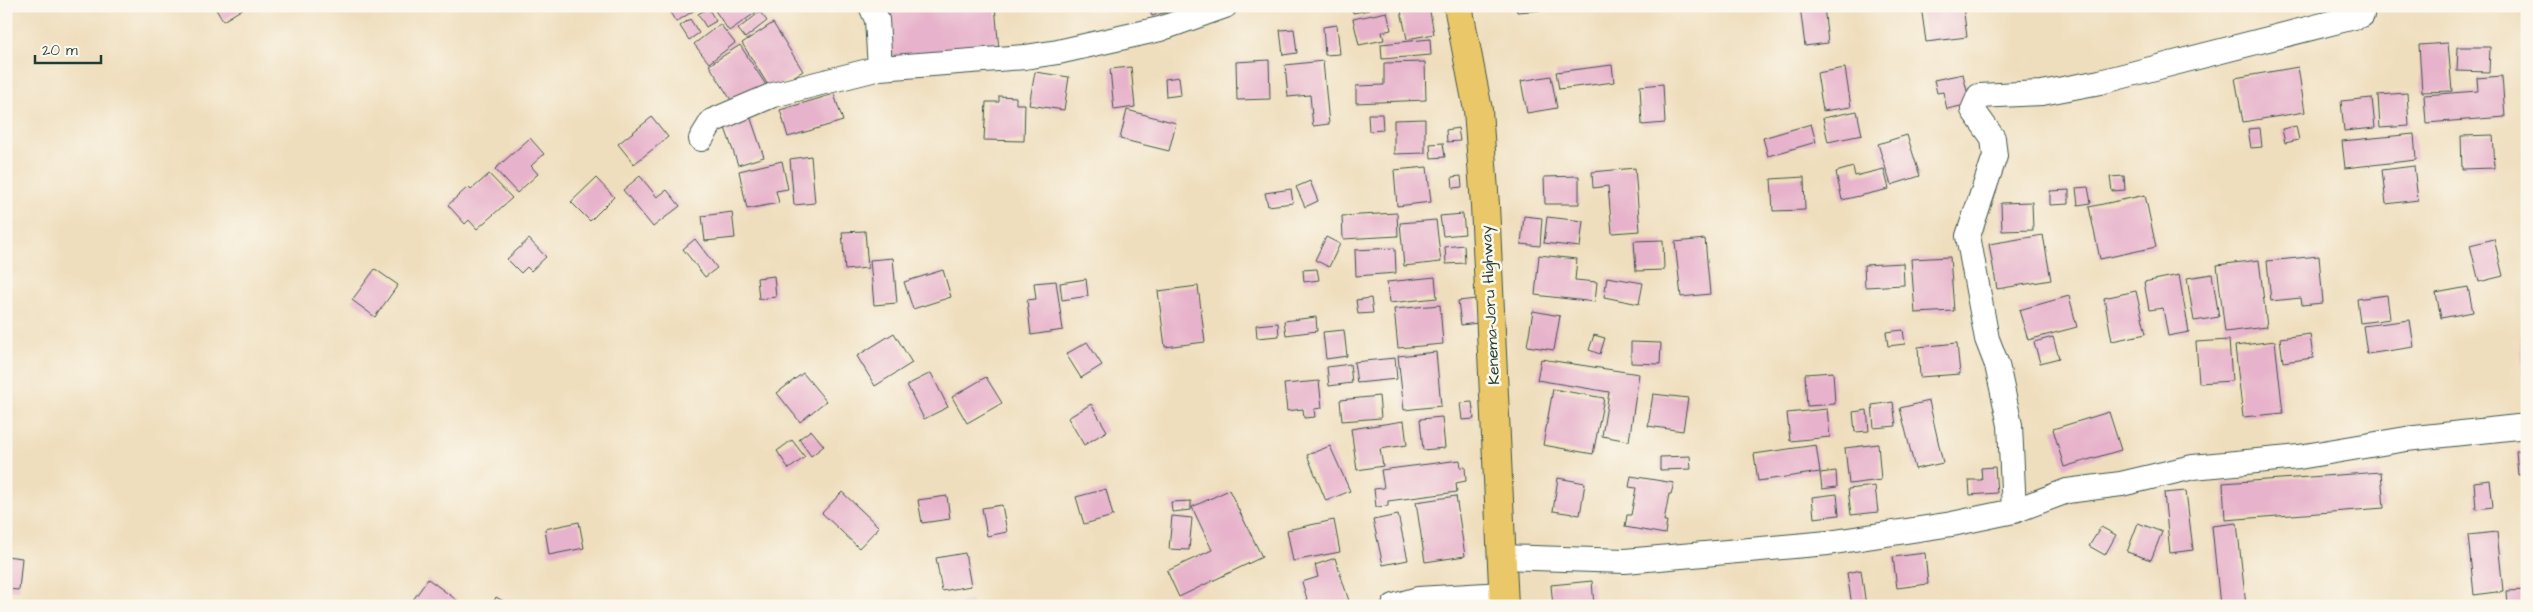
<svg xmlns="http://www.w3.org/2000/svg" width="2533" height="612" viewBox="0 0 2533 612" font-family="'Architects Daughter',sans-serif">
<rect width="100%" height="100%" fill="#fbf7ec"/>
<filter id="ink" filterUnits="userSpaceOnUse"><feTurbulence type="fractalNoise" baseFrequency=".02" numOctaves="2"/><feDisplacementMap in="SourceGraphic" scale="10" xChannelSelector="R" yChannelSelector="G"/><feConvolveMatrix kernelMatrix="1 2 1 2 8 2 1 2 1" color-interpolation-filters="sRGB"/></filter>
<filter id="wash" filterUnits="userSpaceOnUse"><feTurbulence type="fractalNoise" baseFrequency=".0096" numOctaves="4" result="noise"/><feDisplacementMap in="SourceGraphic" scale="20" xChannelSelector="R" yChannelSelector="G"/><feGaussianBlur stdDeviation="1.12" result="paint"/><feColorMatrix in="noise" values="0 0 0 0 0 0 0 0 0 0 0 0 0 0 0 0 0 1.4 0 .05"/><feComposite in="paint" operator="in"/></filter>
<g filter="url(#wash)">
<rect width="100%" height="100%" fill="#efdebd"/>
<g id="blocks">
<path fill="#e7b2cb" d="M214 6H244V8L223 21Z
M666 6H701L676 22Z
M712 6H765L729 31Z
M885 6H995L999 50 890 60Z
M1148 6H1172L1173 10 1152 16Z
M1352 6H1368L1369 10 1353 13Z
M1400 6H1429L1434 34 1407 39Z
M1516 6H1557V9L1517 12Z
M1772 6H1791V7L1772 10Z
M1800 6H1824L1828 43 1805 46Z
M1921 6H1963L1967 37 1926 42Z
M708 8 716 21 706 27 698 14Z
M760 12 767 21 745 38 738 29Z
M1387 12 1391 30 1382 32 1384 40 1359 45 1353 19Z
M690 19 699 33 689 40 680 26Z
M773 23 803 71 771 90 742 43Z
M720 24 735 43 709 63 694 44Z
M1337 25 1340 54 1325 55 1323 27Z
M1294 29 1297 53 1283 55 1280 30Z
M1430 39 1431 55 1382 59 1381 44Z
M2448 43 2452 91 2422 92 2419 45Z
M740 45 766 85 734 105 709 65Z
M2458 47H2490L2489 72 2457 71Z
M1269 60 1270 99 1237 100 1236 62Z
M1323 61 1329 124 1313 126 1310 95 1288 97 1285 65Z
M1425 62 1426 100 1356 103V86L1384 85V63Z
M1612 65 1614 82 1559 89 1556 72Z
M1131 67 1135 107 1114 110 1110 69Z
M2298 67 2305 112 2243 122 2235 78Z
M1845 68 1851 107 1823 111 1817 73Z
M1035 72 1069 77 1064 110 1029 105Z
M1963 74 1970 104 1947 109 1943 92 1937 93 1934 80Z
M1551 76 1557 108 1527 113 1521 81Z
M2502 76 2505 117 2426 123 2424 95 2478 91 2477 78Z
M1179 77 1181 95 1166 97 1165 79Z
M1663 84 1665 123 1642 125 1640 86Z
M2407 93 2409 126 2380 128 2378 95Z
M834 94 843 121 788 137 780 110Z
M999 96 1016 97V104H1025L1024 141 984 140 986 102H999Z
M2372 98 2375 128 2344 131 2341 101Z
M1127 110 1176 123 1169 151 1120 139Z
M1857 111 1862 135 1828 142 1823 118Z
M1368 114H1382L1383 130 1369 131Z
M750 116 764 157 738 165 724 125Z
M652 117 668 137 634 164 618 144Z
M1425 119V153L1394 154V120Z
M1811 124 1816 142 1768 156 1763 138Z
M2296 126 2299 140 2285 143 2282 129Z
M1458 128 1460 141 1447 142 1446 130Z
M2260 128 2262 147 2251 148 2248 129Z
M2414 134 2416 160 2345 168 2342 141Z
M1907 135 1920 176 1891 185 1878 144Z
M2493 135 2495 168 2462 169 2461 136Z
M530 138 544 154 531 166 538 174 517 193 495 169Z
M1443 143 1445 157 1431 158 1430 144Z
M2523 149H2527V193H2525Z
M811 156 815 203 794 205 790 159Z
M782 161 788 189 776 191 779 203 747 209 739 171Z
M2414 166 2418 200 2386 204 2382 170Z
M1427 167 1431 202 1397 206 1394 170Z
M1853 167 1855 176 1884 169 1889 189 1842 200 1836 172Z
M1635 168 1640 231 1612 233 1608 186 1593 188 1592 172Z
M489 174 512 198 477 229 469 220 465 224 448 205 468 187 471 190Z
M640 176 657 197 667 190 680 206 653 227 623 190Z
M1461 176 1462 187 1453 188 1452 177Z
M1579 176V204H1545L1544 177Z
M2124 176 2125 190 2112 191 2110 177Z
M1804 177 1805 210 1773 211 1771 179Z
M596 178 614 197 590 221 571 202Z
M1310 181 1318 201 1305 207 1296 187Z
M2088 187 2091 203 2078 205 2076 188Z
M1291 189 1293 203 1268 206 1265 193Z
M2069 190V204L2050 205V191Z
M2145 195 2156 247 2100 259 2089 207Z
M2032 202 2033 230 2002 231 2001 203Z
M732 212 735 238 705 241 702 216Z
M1397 213 1398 236 1343 239 1342 216Z
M1463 214 1465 234 1443 236 1440 216Z
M1524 216 1542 218 1540 246 1521 244Z
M1547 217 1583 221 1580 247 1544 243Z
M1436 220 1441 262 1404 266 1400 223Z
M865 231 868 268 845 270 842 232Z
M2043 235 2051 280 1997 289 1989 244Z
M1326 237 1340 244 1329 267 1315 260Z
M529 239 546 257 531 271 527 267 521 273 507 259Z
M695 239 717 268 705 277 683 249Z
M1705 239 1710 294 1681 297 1675 242Z
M2494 239 2503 276 2479 282 2470 245Z
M1663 240 1664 270 1636 271 1634 241Z
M1464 245 1465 263 1446 264 1445 247Z
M1395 248 1396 273 1356 276 1355 250Z
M1539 255 1577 259 1575 280 1597 282 1595 302 1535 295Z
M2319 256 2323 303 2302 305 2301 298 2271 301 2267 261Z
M1950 257 1954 311 1915 313 1911 259Z
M893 258 897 303 874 305 870 260Z
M2259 260 2267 327 2225 332 2217 265Z
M1903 263 1904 285 1865 287 1864 265Z
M375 269 398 285 375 317 352 300Z
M1317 269 1319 280 1304 282 1303 270Z
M943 270 951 297 913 309 904 282Z
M2212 274 2219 317 2194 321 2187 278Z
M2179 275 2189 332 2168 336 2163 308 2149 310 2144 282Z
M774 276 776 297 759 299 757 278Z
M1435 277 1437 298 1389 303 1387 282Z
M1607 277 1643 283 1639 304 1604 297Z
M1086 279 1088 296 1062 300 1060 283Z
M1056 281 1063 330 1031 335 1027 300 1036 299 1034 283Z
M1198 286 1205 342 1165 347 1158 291Z
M2468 287 2473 312 2441 318 2436 293Z
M2136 291 2146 334 2112 341 2104 298Z
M2387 295 2390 319 2360 323 2357 299Z
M2069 296 2077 327 2028 340 2019 310Z
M1371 298 1373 313 1358 314 1356 300Z
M1476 299 1478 323 1461 325 1458 301Z
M1440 305 1443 344 1398 348 1394 309Z
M1533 311 1560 316 1554 350 1527 346Z
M1316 317 1317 331 1286 335 1284 321Z
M2410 320 2414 347 2367 354 2363 326Z
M1278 323 1279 336 1257 338 1256 325Z
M1344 330 1347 356 1326 359 1323 332Z
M1903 330 1905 344 1888 346 1886 332Z
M894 333 912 363 875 386 857 356Z
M2310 334 2313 358 2283 362 2280 338Z
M1594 335 1605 338 1600 354 1589 350Z
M2053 337 2059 358 2040 363 2034 342Z
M2520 337H2527V381L2524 382Z
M2229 340 2232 381 2199 383 2196 342Z
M2275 341 2283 413 2243 417 2235 346Z
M1087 342 1102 365 1081 378 1066 354Z
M1631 342 1661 343 1660 364 1631 363Z
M1957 343 1960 374 1920 377 1918 347Z
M1436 352 1441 406 1404 410 1398 356Z
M1395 358 1397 379 1357 383 1354 362Z
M1541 359 1639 374 1629 441 1602 436 1609 392 1537 380Z
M1350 364 1352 383 1329 386 1327 367Z
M1833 372 1835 404 1807 406 1805 374Z
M803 373 826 401 800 422 777 393Z
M931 373 948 407 924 419 907 385Z
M986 377 1002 403 967 423 952 397Z
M1319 381 1322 408 1314 409 1315 417 1304 418 1303 409 1287 411 1284 384Z
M1553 389 1604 398 1593 454 1543 445Z
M1653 394 1688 398 1683 431 1648 426Z
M1379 396 1381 418 1342 421 1340 400Z
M1929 401 1943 463 1915 469 1900 408Z
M1472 402 1474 419 1462 420 1460 403Z
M1893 402 1896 426 1874 428 1872 405Z
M1091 404 1107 431 1084 445 1068 418Z
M1827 409 1830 437 1790 441 1787 413Z
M1867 410 1869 431 1855 432 1853 412Z
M2109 412 2121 450 2064 467 2053 429Z
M1442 417 1445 448 1423 450 1420 419Z
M1404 421 1407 445 1380 449 1383 466 1357 470 1351 429Z
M811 430 824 446 811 456 799 439Z
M792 440 805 457 789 469 777 451Z
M1878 444 1881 480 1849 484 1845 448Z
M1816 445 1820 472 1758 481 1754 454Z
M1330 446 1350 491 1326 501 1307 455Z
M2527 450V474L2518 475 2516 451Z
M1690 456 1691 469 1660 470V457Z
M1460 460 1461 468 1465 467 1466 481 1456 483 1457 492 1388 501V506L1376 507 1374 489 1384 488 1381 470Z
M1995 467 1997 493 1970 495 1969 480H1982L1981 468Z
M1836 471 1837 487 1822 489 1820 473Z
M2381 472 2384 508 2225 520 2223 483Z
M1631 476 1674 483 1671 494H1669L1664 521H1667L1665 534 1625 527 1627 515H1631L1636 488 1629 487Z
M1558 478 1585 483 1580 515 1553 511Z
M2490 480 2493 507 2476 509 2474 482Z
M1875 486 1878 512 1851 515 1848 489Z
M1106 489 1113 516 1084 524 1076 497Z
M1229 490 1262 557 1179 597 1167 571 1212 550 1192 507Z
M2186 491 2193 550 2170 553 2164 493Z
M842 492 879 527 859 548 822 513Z
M1837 494 1839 515 1814 518 1812 497Z
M947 496 950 519 922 523 918 500Z
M1456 496 1465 556 1425 562 1416 502Z
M1191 501V510L1172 512 1171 502Z
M1002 505 1007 532 987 536 982 508Z
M1398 515 1408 560 1383 565 1373 520Z
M1172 516 1192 518 1189 550 1169 549Z
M1334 520 1340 552 1293 561 1287 530Z
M579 522 584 548 549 555 545 529Z
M2138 523 2162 532 2151 560 2127 552Z
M2237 523 2246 606H2220L2212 526Z
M2101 527 2116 535 2105 555 2089 546Z
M2497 532 2503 591 2474 595 2468 535Z
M965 553 971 586 942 591 936 558Z
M1925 553 1928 584 1897 588 1893 557Z
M6 556 22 558 19 590 6 589Z
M1335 558 1349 601 1335 606H1309L1302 582 1318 577 1315 565Z
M1861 570 1866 606H1852L1847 573Z
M428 579 462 604 461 606H421L413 600Z
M1592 581 1594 606H1553L1551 585Z
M2527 590V606H2508L2507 591Z
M496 597 512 606H492Z
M971 601 972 606H960V603Z
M1943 602V606H1926V605Z"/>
</g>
</g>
<g filter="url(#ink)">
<use href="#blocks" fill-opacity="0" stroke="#3e5549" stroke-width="1"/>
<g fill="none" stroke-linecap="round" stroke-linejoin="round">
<defs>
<path id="street" d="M871 6 877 20 880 68
M701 139 712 121 773 95 880 68 1025 57 1058 52 1160 29 1225 6
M2014 511 2010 425 1997 365 1987 339 1968 236 1995 156 1993 138 1973 110 1979 96 2042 93 2100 82 2362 15
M1500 557 1625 561 1828 543 1952 524 2014 511 2067 491 2121 484 2193 467 2299 457 2406 439 2527 426
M1394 606 1418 599 1503 594"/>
<path id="highway" d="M1458 6 1478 110 1485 205 1504 606"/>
</defs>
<use href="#street" stroke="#3e5549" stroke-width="26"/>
<use href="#highway" stroke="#3e5549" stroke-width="30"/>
<use href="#street" stroke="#fff" stroke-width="24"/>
<use href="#highway" stroke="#eac769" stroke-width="28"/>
</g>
</g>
<g text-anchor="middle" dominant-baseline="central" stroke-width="5" stroke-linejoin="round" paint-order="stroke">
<g font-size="16" fill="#1f3d34" stroke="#fbf7ec">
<text transform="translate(1490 305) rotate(-93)">Kenema-Joru Highway</text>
</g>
</g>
<rect width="2533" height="612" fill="none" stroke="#fbf7ec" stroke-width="25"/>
<path d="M35 55v8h66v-8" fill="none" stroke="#1f3d34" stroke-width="2.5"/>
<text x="42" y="55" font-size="15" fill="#1f3d34" stroke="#fbf7ec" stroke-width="4" paint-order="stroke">20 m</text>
</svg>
